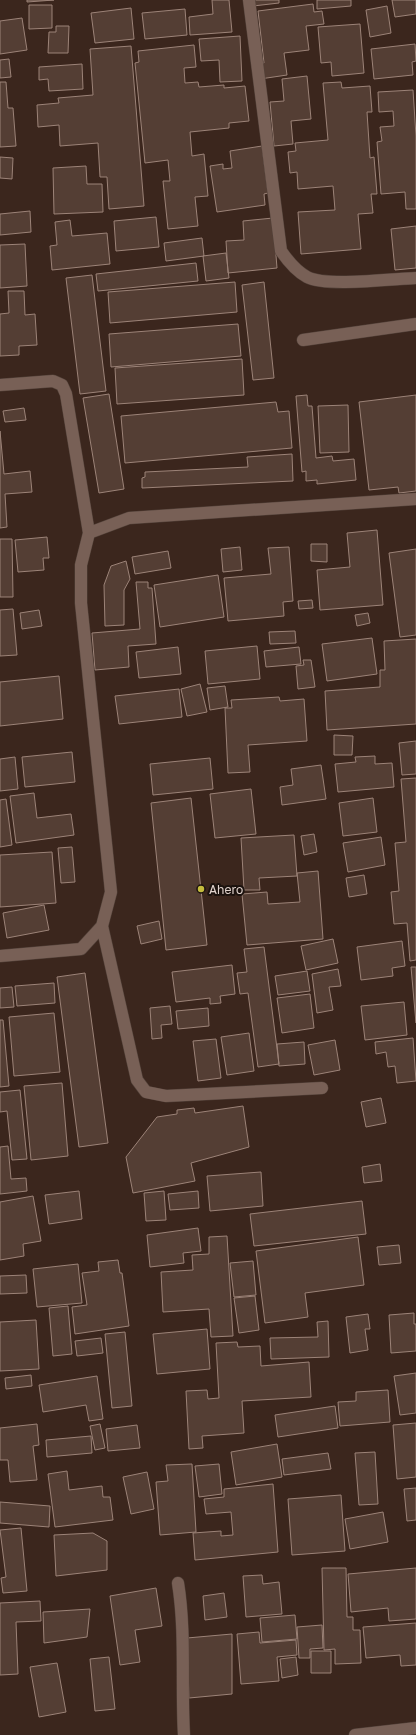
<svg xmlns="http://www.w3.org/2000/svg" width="416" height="1735" viewBox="0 0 416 1735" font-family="'Golos Text',sans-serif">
<rect width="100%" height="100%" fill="#3b261d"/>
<path fill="#543e34" stroke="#9c8378" d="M27 0H54L27 2Z
M212 0H229L232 32 190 35 189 17 213 14Z
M252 0H279V3L253 6Z
M317 0H351V6L317 9Z
M392 0H416V14L395 17Z
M313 4 314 12 322 11 324 24 306 26 309 50 284 53 287 75 260 79 258 63H264L258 11Z
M29 5H52V28L29 29Z
M387 6 391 33 370 37 366 10Z
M131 8 134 39 95 43 91 13Z
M185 9 187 35 145 39 142 13Z
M22 18 27 50 0 54V21Z
M360 24 364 73 332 76 331 62 321 63 318 27Z
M56 26H69L68 53H48L49 32H56Z
M240 36 242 81 220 82 219 60 201 61 199 39Z
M415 44 416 61 412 62 413 75 374 79 371 49Z
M194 45 196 67 184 68 185 83 198 82 199 87 224 85V88L245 86 249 121 229 123V128L190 132 192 156 204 154 208 196 195 197 198 226 168 229 163 181H170L168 160 145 163 135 63 139 62 138 51Z
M131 46 144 206 109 209 107 177H100L98 143 60 146 59 125 38 127 37 105 59 103 58 98 93 95 90 49Z
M9 59 11 77 0 78V60Z
M82 64 83 89 49 91 48 79 39 80V67Z
M307 76 311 119 291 121 293 144 274 146 270 102 284 101 282 79Z
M0 82H6L8 108H13L16 146 0 147Z
M341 82 342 88 370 86 372 112H367L370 158 374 157 377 194H371L373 213 358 214 361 249 301 254 298 212 335 210 333 186 298 189 297 172 290 173 288 152 296 151 295 143 328 140 323 83Z
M413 90 416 136V209H406L405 192 381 194 377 142 382 141 380 127 394 126 393 111 379 112 378 92Z
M262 146 268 193 264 194 265 205 217 212 210 166 223 164V169L232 168 230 151Z
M0 157 13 158 12 179 0 178Z
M86 166 87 184H102L103 212 54 214 53 168Z
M30 211 31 232 0 235V214Z
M156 217 159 247 116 251 114 221Z
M273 218 277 268 228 273 226 241 244 240 243 221Z
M70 220 72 236 107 233 110 264 52 270 50 246 57 245 55 222Z
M416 226V268L395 270 391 229Z
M202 238 204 256 166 261 164 243Z
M25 244 27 286 0 288V245Z
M226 253 229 278 206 281 203 256Z
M196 263 198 281 98 291 96 274Z
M92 275 106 391 80 394 66 278Z
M235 282 237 312 110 323 108 292Z
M264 282 274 378 253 380 242 285Z
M8 291H24L25 315 35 314 37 345 19 346V355L0 356V314L9 313Z
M238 324 241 356 111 367 109 334Z
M242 359 244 395 117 404 115 368Z
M109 394 124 489 99 493 83 398Z
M307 395 308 406H312L316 458 332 456 333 461 354 459 356 480 317 484V480L306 481V471L302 472 296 396Z
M416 395V491L399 493 398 487 369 490 359 402Z
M276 402 278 412 289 411 292 448 125 463 121 416Z
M348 405 349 452 320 453 318 406Z
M24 408 26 420 5 422 3 411Z
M0 431 4 474 30 471 32 492 5 494 7 527 0 528Z
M292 454 293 481 142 488V478L145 477V472L248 467 247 457Z
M377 530 383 605 320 610 317 570 350 567 347 533Z
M47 537 49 558H43L44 570 18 572 15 540Z
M0 539H12L13 597H0Z
M311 544H327V562L311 561Z
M240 547 242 570 223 572 221 549Z
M289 547 293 601 283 602 284 616 228 621 224 578 271 574 268 548Z
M416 549V635L400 637 389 553Z
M168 551 171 568 135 574 132 557Z
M126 561 130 579 124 590V625L105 626 104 585 111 566Z
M218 575 224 617 160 627 154 585Z
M136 582H148V588H152L156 644 128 646 129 667 95 670 92 633 140 629Z
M312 600 313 608 299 609 298 601Z
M13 609 17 655 0 656V610Z
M39 610 42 626 22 629 20 613Z
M368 613 370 623 357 626 355 615Z
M295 631 296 643 270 644 269 632Z
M372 638 377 674 327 681 322 644Z
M416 639V724L327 730 325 691 380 687V670H385L384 641Z
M257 646 260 679 208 684 205 651Z
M178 647 181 674 139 678 136 652Z
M299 647 301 664 266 667 264 651Z
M303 660H311L315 687 298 689 296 666 304 665Z
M59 676 63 719 0 726V682Z
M200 684 207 712 187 716 181 689Z
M225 686 228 707 210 710 207 688Z
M179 689 182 717 119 724 115 696Z
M279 697 280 701 304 699 307 741 248 745 250 772 228 773 225 708H232L231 700Z
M334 735 353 736 352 755H334Z
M416 741V774L402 775 399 743Z
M72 752 75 782 25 787 22 757Z
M375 756V764L392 763 394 787 338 792 335 764 356 762 355 757Z
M15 757 18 789 0 791V759Z
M210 758 213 789 153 795 150 764Z
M321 765 326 799 282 805 280 787 293 785 291 769Z
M416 778V960L410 961 407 923 394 924 391 892 399 891 395 843 406 842 401 779Z
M251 789 256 834 215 838 210 794Z
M34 793 37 818 71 814 74 835 16 843 10 796Z
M191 798 207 945 166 950 151 803Z
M373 798 377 832 343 836 339 803Z
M6 799 12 845 0 847V800Z
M314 834 317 852 304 855 301 836Z
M294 835 297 876 259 878 260 890H244L241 838Z
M381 837 385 865 348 872 343 843Z
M72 847 75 882 61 883 58 848Z
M52 852 56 903 0 907V855Z
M318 871 323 939 247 945 242 894 267 892 268 904 300 902 297 873Z
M364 875 367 894 349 897 346 878Z
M44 905 49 930 7 938 3 913Z
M159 921 162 939 141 944 137 926Z
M333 939 338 963 306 970 301 946Z
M402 941 405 966 392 968 393 976 361 980 357 947Z
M264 947 279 1064 258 1067 248 993 240 994 237 973 247 972 244 949Z
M232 965 235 994 220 996 221 1003 210 1004V998L176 1002 172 972Z
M411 967H416V1023Z
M338 969 341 986 329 987 333 1010 317 1013 312 974Z
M307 971 310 991 278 995 275 976Z
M85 973 108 1143 79 1147 57 977Z
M54 983 55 1003 17 1006 15 986Z
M12 987 14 1007 0 1008V988Z
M310 994 314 1028 282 1033 277 998Z
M404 1002 407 1035 365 1040 361 1006Z
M170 1006 172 1024 161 1025 162 1038 152 1039 150 1008Z
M208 1008 209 1026 178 1029 176 1011Z
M54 1013 60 1072 14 1076 9 1017Z
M0 1020H3L9 1086 0 1087Z
M249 1033 254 1071 227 1075 221 1037Z
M413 1038 416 1081 397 1083 395 1066 388 1067 386 1052 376 1054 375 1042Z
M216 1039 221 1078 198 1081 193 1041Z
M335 1040 340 1070 314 1075 308 1045Z
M304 1042 305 1064 279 1066 277 1044Z
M62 1083 68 1156 31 1160 24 1086Z
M20 1090 27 1159 12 1160 7 1111 0 1112V1092Z
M381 1098 386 1123 366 1127 361 1102Z
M243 1106 249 1147 191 1163 195 1181 133 1193 126 1157 157 1117 177 1114V1110L194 1108 195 1113Z
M8 1146 11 1179 26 1178 27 1191 0 1194V1147Z
M380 1164 382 1181 364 1183 362 1167Z
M261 1172 263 1206 210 1211 207 1176Z
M79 1191 82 1219 49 1224 45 1195Z
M164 1191 166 1220 146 1221 144 1193Z
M198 1191 199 1208 170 1210 168 1194Z
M33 1196 41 1241 23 1244 24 1256 0 1260V1202Z
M362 1201 366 1234 254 1246 250 1214Z
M198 1228 201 1251 183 1253 184 1263 150 1267 147 1235Z
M227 1236 233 1336 211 1337 209 1309 163 1312 161 1272 193 1270 192 1255 209 1254V1237Z
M358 1237 364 1285 305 1293 308 1317 265 1323 256 1251Z
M399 1245 401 1263 379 1265 377 1247Z
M118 1260 120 1273H122L129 1326 75 1334 72 1307 87 1305 82 1273 99 1271 98 1262Z
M253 1261 256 1295 234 1297 230 1263Z
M78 1264 82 1303 37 1307 33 1269Z
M26 1275 27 1293 0 1294V1276Z
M255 1296 259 1330 239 1333 234 1298Z
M68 1306 72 1354 53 1356 49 1308Z
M414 1313V1324H416V1351L391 1353 389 1315Z
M368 1314 370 1329H365L368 1350 350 1353 346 1317Z
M36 1320 39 1369 0 1371V1322Z
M328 1321 329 1357 271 1359 270 1338 318 1337 317 1322Z
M207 1329 210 1369 157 1374 153 1334Z
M125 1332 132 1406 112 1408 105 1334Z
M101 1338 103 1353 77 1356 75 1341Z
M237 1342 238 1347 260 1346 261 1366 309 1362 311 1397 242 1401 244 1433 202 1436 203 1448 189 1449 186 1391 207 1390 208 1399 219 1398 216 1343Z
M416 1373V1413L400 1415 394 1376Z
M31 1375 32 1386 6 1389 5 1378Z
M97 1376 103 1419 89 1421 86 1405 43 1412 39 1385Z
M388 1390 390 1422 340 1426 338 1402 356 1401V1392Z
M335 1406 338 1428 278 1437 275 1415Z
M416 1423V1477L397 1479 393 1425Z
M37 1424 39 1445 33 1446 37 1480 10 1482 8 1460H0V1428Z
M100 1424 105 1448 95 1450 90 1426Z
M137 1425 140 1448 108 1451 106 1429Z
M91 1436 92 1453 47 1457 46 1440Z
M277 1444 282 1477 236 1485 231 1452Z
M375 1452 378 1504 359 1505 355 1453Z
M328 1453 331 1469 284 1475 282 1459Z
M192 1464 196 1532 160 1535 156 1482 168 1481 166 1465Z
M219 1464 222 1494 199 1497 195 1466Z
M67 1471 69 1490 102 1486 103 1497H110L113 1520 55 1527 48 1474Z
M147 1472 154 1509 131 1514 123 1477Z
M273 1484 278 1552 195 1560 193 1533 221 1531V1536L233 1535 231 1512 206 1514 204 1499 224 1497V1489Z
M416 1488V1520L407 1521 404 1489Z
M341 1495 345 1551 292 1555 288 1499Z
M0 1502 50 1506 49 1527 0 1523Z
M383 1512 388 1542 350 1549 345 1519Z
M21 1528 27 1591 3 1593 1 1578 6 1577 0 1530Z
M93 1533 107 1541V1570L56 1576 54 1535Z
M322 1568H346L347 1617H353V1630H360L361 1663 335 1664V1649L324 1650Z
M416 1568V1619L389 1621 388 1608 351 1612 348 1574Z
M262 1575 263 1584 279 1582 282 1614 246 1617 243 1576Z
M156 1588 162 1626 135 1630 140 1662 120 1665 110 1596Z
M224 1593 227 1617 205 1620 203 1596Z
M40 1601 41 1621 16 1622 18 1674 0 1675V1603Z
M90 1609 87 1637 44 1643 43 1612Z
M295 1615 297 1639 262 1642 260 1618Z
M416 1623V1665L401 1666 400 1655 366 1658 363 1627Z
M322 1625 323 1648 310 1649V1658H299L297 1627Z
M259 1632 260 1643 296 1640 297 1655 277 1657 279 1681 241 1684 237 1634Z
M232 1634V1694L189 1698 187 1638Z
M311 1651H331V1673H311Z
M109 1657 115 1709 95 1711 90 1659Z
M296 1657 298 1675 282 1678 280 1659Z
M57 1663 66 1712 39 1717 30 1667Z"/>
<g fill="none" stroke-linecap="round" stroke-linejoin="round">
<defs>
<path id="lane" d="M249 0 281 251C288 261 296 271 307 277 325 287 392 279 416 278
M303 340 416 324
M355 1735 416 1728"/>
<path id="street" d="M0 385 53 381 62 385 66 394 89 533 81 565V603L111 892 102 926 81 949 0 956
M89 533 129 518 416 499
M102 926 137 1080 146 1092 166 1096 322 1088
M178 1583C186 1633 181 1685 184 1735"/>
</defs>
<use href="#lane" stroke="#53423a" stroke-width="13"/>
<use href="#street" stroke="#53423a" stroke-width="13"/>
<use href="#lane" stroke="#786056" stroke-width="12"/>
<use href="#street" stroke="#786056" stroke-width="12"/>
</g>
<circle fill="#c5bc3d" stroke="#1b120e" stroke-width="1.5" cx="201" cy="889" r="4"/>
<g text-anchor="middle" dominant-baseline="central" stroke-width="4" stroke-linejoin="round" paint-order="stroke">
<g font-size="12" fill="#e1d3cd" stroke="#1b120e" text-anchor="start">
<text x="209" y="889">Ahero</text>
</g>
</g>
</svg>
